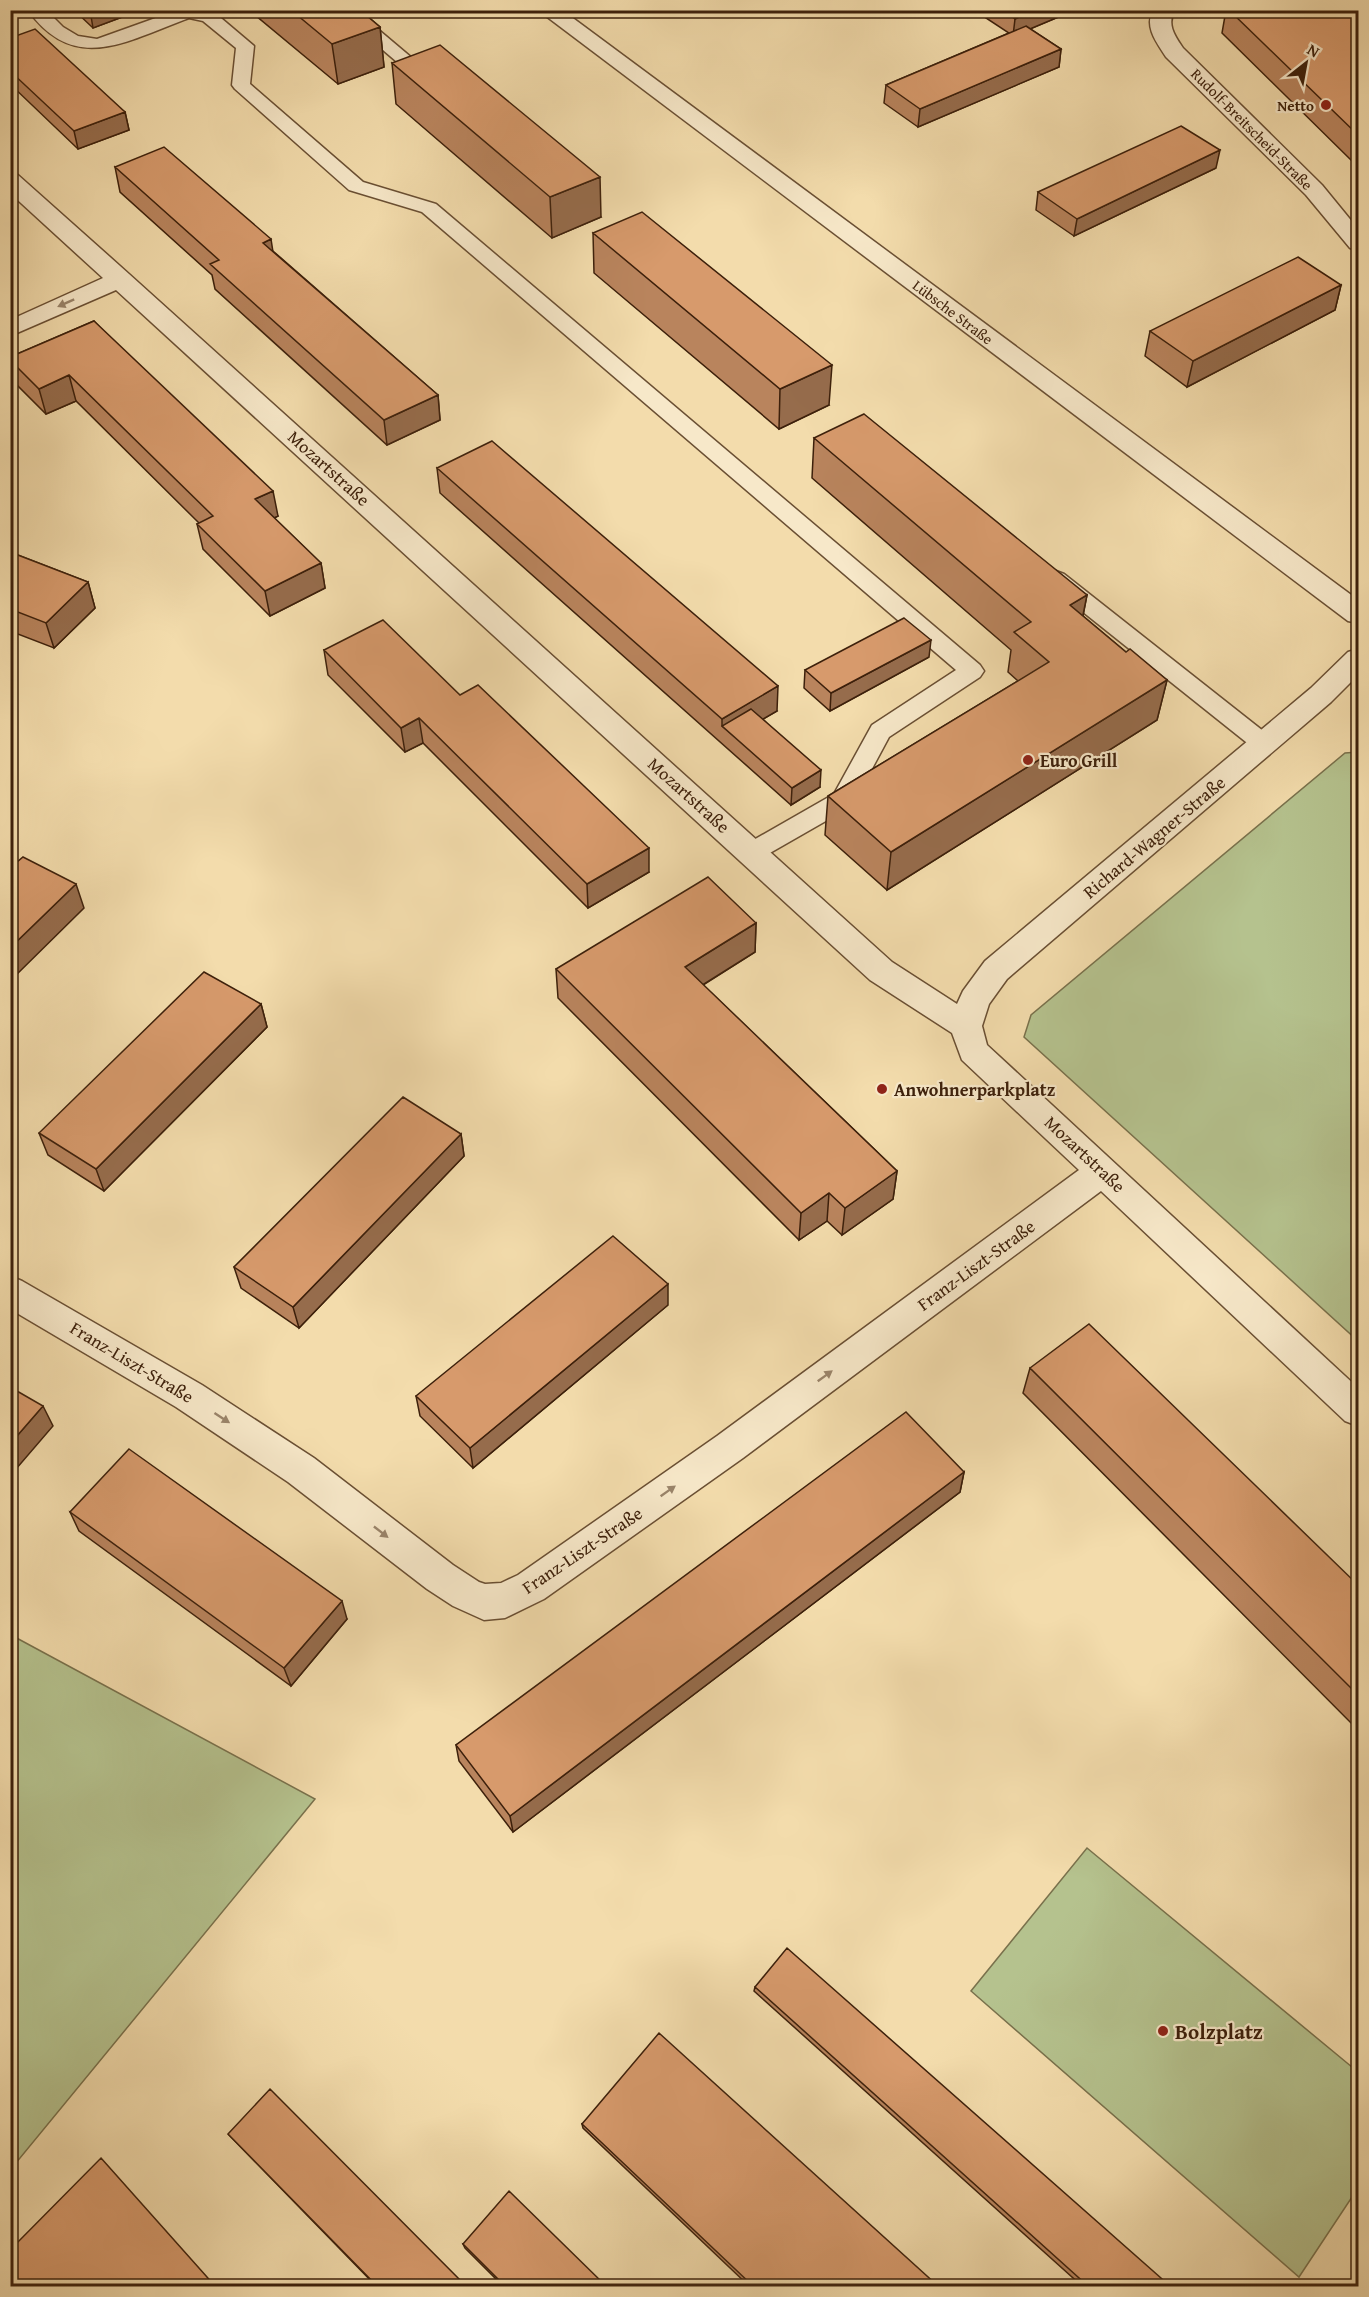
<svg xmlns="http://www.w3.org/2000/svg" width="1369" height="2297" viewBox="0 0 1369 2297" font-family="'Gentium Book Plus',serif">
<rect width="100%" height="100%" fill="#f3dcac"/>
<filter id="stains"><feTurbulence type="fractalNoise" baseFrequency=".00333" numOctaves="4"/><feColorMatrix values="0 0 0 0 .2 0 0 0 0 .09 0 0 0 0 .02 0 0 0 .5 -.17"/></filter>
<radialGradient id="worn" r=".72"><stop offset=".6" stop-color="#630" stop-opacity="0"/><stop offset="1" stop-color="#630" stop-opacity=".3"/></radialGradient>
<path fill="#b5c28e" stroke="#79714c" stroke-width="1.5" d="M1358 752V1341L1024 1037 1031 1015 1345 753Z
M11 1635 315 1799 11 2169Z
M1087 1848 1358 2072V2188L1299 2277 971 1991Z"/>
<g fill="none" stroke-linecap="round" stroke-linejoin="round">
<defs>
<path id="service" d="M28 10H46L63 27 78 36 97 39 178 10H203L215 13 254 46 250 84 363 182 436 204 980 665 984 671 980 677 889 737 852 806 761 858 752 861 743 858 740 852 743 846 834 794 872 725 956 670 422 212 349 190 235 89 232 85 236 48 203 21 189 18C128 40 75 76 28 10Z
M336 10H355L425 69 422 73H410Z
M1056 571 1064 574 1272 738 1276 744 1272 750 1264 752 1256 750 1048 584 1045 579 1048 574Z"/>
<path id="minor" d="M1153 10H1175C1166 24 1175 36 1183 48L1322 185 1358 229V250L1350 248 1306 195 1166 57C1157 43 1144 27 1153 10Z
M10 173 18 175 129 274 892 962 957 1004 963 991 985 961 1311 688 1348 652 1358 649V675L1331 702 1007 979 989 1004 982 1026 987 1045 1358 1388V1426L1345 1421 1101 1191 743 1458 544 1599 505 1618 484 1620 453 1606 427 1589 288 1482 176 1407 10 1309V1276L22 1281 202 1385 314 1458 453 1565 479 1582 485 1584 501 1583 518 1575 717 1436 1079 1170 962 1060 952 1033 870 980 116 290 10 336V320L103 278 10 193Z"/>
<path id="tertiary" d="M538 10H562L1358 600V623L1348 621Z"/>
</defs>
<use href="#service" stroke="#6a4f33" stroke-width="3"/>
<use href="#minor" stroke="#6a4f33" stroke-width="3"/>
<use href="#tertiary" stroke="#6a4f33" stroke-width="3"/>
<use href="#service" fill="#f7e8c9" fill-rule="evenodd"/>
<use href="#minor" fill="#f7e8c9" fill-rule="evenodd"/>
<use href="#tertiary" fill="#f7e8c9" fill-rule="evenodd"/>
</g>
<path fill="#b9845d" stroke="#3d200b" stroke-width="1.5" d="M74 10H141L93 28Z
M249 10H360L380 27 384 67 338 84Z
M980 10H1075L1030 29 1061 49 1059 67 918 127 884 103 886 85 1009 33 980 14Z
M1226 10H1359V161L1353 162 1222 33Z
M10 38 125 112 129 130 78 149 10 84Z
M392 63 601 217 552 238 396 104Z
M115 167 273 251 438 395 440 420 387 445 215 289 212 275 120 192Z
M1216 168 1074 236 1036 210 1038 192Z
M593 233 829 405 779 429 594 273Z
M1341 285 1335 310 1187 387 1145 356 1150 331Z
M94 321 278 516 274 518 321 563 325 588 270 616 203 549 197 524 199 523 76 401 46 414 15 383 10 366V357Z
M814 438 1087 595 1083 616 1126 652 1167 680 1157 720 887 890 825 835 828 796 1018 681 1008 672 1011 650 812 478Z
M437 468 777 711 763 719 820 787 791 805 440 493Z
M10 552 88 582 95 608 54 648 10 631Z
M324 650 460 695 649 872 588 908 423 743 405 752 328 675Z
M929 657 830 711 804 688 805 670Z
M756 923 755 952 703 985 897 1171 893 1199 842 1235 827 1221 799 1240 558 998 556 969Z
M261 1004 267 1027 104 1191 48 1155 39 1133Z
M461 1134 464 1156 299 1328 241 1288 234 1267Z
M668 1305 473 1468 420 1416 416 1396Z
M1030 1368 1359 1586V1731L1023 1393Z
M964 1472 960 1492 513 1832 459 1761 456 1745Z
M70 1512 347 1619 291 1686 79 1531Z
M755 1987 1170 2286H1082L754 1991Z
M582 2124 938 2286H749L583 2128Z
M228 2134 466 2286H376Z
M463 2244 606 2286H503L465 2248Z"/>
<path fill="#966c4c" stroke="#3d200b" stroke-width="1.5" d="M90 10H141L93 28Z
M1035 10H1075L1013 36 1015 19Z
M1359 10V32L1350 11Z
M380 27 384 67 338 84 332 44Z
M1061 49 1059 67 918 127 920 109Z
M125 112 129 130 78 149 74 131Z
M1359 140V161L1353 162Z
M1220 150 1216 168 1074 236 1077 219Z
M600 177 601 217 552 238 550 197Z
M271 239 275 265 263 243Z
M1341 285 1335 310 1187 387 1193 361Z
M832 365 829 405 779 429 780 389Z
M69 375 76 401 46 414 39 389Z
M438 395 440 420 387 445 384 420Z
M273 491 278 516 260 525 255 499Z
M321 563 325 588 270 616 265 591Z
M88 582 95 608 54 648 46 623Z
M1087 595 1079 635 1070 605Z
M931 640 929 657 830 711 831 693Z
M1167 680 1157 720 887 890 891 852Z
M778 686 777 711 734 736 722 726V719Z
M419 718 423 743 405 752 401 728Z
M821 770 820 787 791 805 792 788Z
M649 848V872L588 908 587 884Z
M76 884 84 908 10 981V948Z
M756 923 755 952 685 996V967Z
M261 1004 267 1027 104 1191 96 1169Z
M461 1134 464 1156 299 1328 293 1307Z
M897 1171 893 1199 842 1235 845 1208Z
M829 1193 827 1221 799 1240 801 1213Z
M668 1284V1305L473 1468 470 1448Z
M43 1406 53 1426 10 1476V1444Z
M964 1472 960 1492 513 1832 510 1816Z
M342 1601 347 1619 291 1686 284 1668Z"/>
<path fill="#d79a6c" stroke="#3d200b" stroke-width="1.5" d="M291 10H360L380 27 332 44Z
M1003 10H1035L1015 19Z
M1229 10H1351L1350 11 1359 18V136Z
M1026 26 1061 49 920 109 886 85Z
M35 29 125 112 74 131 10 71V38Z
M440 45 600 177 550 197 392 63Z
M1181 126 1220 150 1077 219 1038 192Z
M164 147 271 239 263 243 438 395 384 420 210 264 219 260 115 167Z
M642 212 832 365 780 389 593 233Z
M1298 257 1341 285 1193 361 1150 331Z
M94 321 273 491 255 499 321 563 265 591 197 524 213 516 69 375 39 389 10 360V357Z
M864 414 1087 595 1070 605 1126 652 1130 649 1167 680 891 852 828 796 1049 662 1014 632 1031 622 814 438Z
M492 441 778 686 722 719 437 468Z
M10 552 88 582 46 623 10 609Z
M904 618 931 640 831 693 805 670Z
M383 620 460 695 478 685 649 848 587 884 419 718 401 728 324 650Z
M751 709 821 770 792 788 722 726Z
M23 857 76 884 10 948V868Z
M708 877 756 923 685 967 897 1171 845 1208 829 1193 801 1213 556 969Z
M204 972 261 1004 96 1169 39 1133Z
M403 1097 461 1134 293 1307 234 1267Z
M613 1236 668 1284 470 1448 416 1396Z
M1089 1324 1359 1586V1696L1030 1368Z
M10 1387 43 1406 10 1444Z
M906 1412 964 1472 510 1816 456 1745Z
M129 1449 342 1601 284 1668 70 1512Z
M787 1948 1170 2286H1088L755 1987Z
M659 2033 938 2286H753L582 2124Z
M270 2089 466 2286H377L228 2134Z
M101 2158 215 2286H24L10 2271V2250Z
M509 2191 606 2286H505L463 2244Z"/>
<defs><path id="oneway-solid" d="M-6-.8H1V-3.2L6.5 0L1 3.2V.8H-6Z" transform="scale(1.5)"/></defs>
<g fill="#9a846a">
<use href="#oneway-solid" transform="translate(66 303) rotate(156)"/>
<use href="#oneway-solid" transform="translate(825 1376) rotate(-36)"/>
<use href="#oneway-solid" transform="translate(222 1418) rotate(33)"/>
<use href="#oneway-solid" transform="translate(668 1491) rotate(-35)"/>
<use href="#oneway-solid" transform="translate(381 1532) rotate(38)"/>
</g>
<g fill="#8f2418" stroke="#f7e8c9" stroke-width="2">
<circle cx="1326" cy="105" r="6"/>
<circle cx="1028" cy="760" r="6"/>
<circle cx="882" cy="1089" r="6"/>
<circle cx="1163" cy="2031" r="6"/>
</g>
<g text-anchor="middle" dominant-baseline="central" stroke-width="4.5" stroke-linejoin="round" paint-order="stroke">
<g font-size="15" font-weight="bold" fill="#3d200b" stroke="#f7e8c9" text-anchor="end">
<text x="1314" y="105">Netto</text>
</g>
<g font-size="15" fill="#3d200b" stroke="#f7e8c9">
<text transform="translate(1252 129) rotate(45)">Rudolf-Breitscheid-Straße</text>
<text transform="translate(953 312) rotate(37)">Lübsche Straße</text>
</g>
<g font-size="18" fill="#3d200b" stroke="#f7e8c9">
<text transform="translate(329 468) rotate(42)">Mozartstraße</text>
<text transform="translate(689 795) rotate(42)">Mozartstraße</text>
<text transform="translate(1154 837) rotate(-40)">Richard-Wagner-Straße</text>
<text transform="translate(1085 1154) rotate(43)">Mozartstraße</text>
<text transform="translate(976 1265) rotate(-36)">Franz-Liszt-Straße</text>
<text transform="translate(132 1362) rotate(31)">Franz-Liszt-Straße</text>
<text transform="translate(582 1550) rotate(-34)">Franz-Liszt-Straße</text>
</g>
<g font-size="18" font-weight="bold" fill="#3d200b" stroke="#f7e8c9" text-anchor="start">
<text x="1040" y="760">Euro Grill</text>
<text x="894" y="1089">Anwohnerparkplatz</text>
</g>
<g font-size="21" font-weight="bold" fill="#3d200b" stroke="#f7e8c9" text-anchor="start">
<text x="1175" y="2031">Bolzplatz</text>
</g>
</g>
<rect width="1369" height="2297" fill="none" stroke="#f3dcac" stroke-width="36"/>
<rect x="12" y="12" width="1345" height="2273" fill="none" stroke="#3d200b" stroke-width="3"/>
<rect x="18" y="18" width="1333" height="2261" fill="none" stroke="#3d200b" stroke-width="1.5"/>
<g transform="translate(1306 63) rotate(31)" stroke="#f7e8c9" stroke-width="4.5" paint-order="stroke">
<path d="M0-4.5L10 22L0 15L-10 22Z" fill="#3d200b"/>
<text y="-9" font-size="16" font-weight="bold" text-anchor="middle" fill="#3d200b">N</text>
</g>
<rect width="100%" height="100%" filter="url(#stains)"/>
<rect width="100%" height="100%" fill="url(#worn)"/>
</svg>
